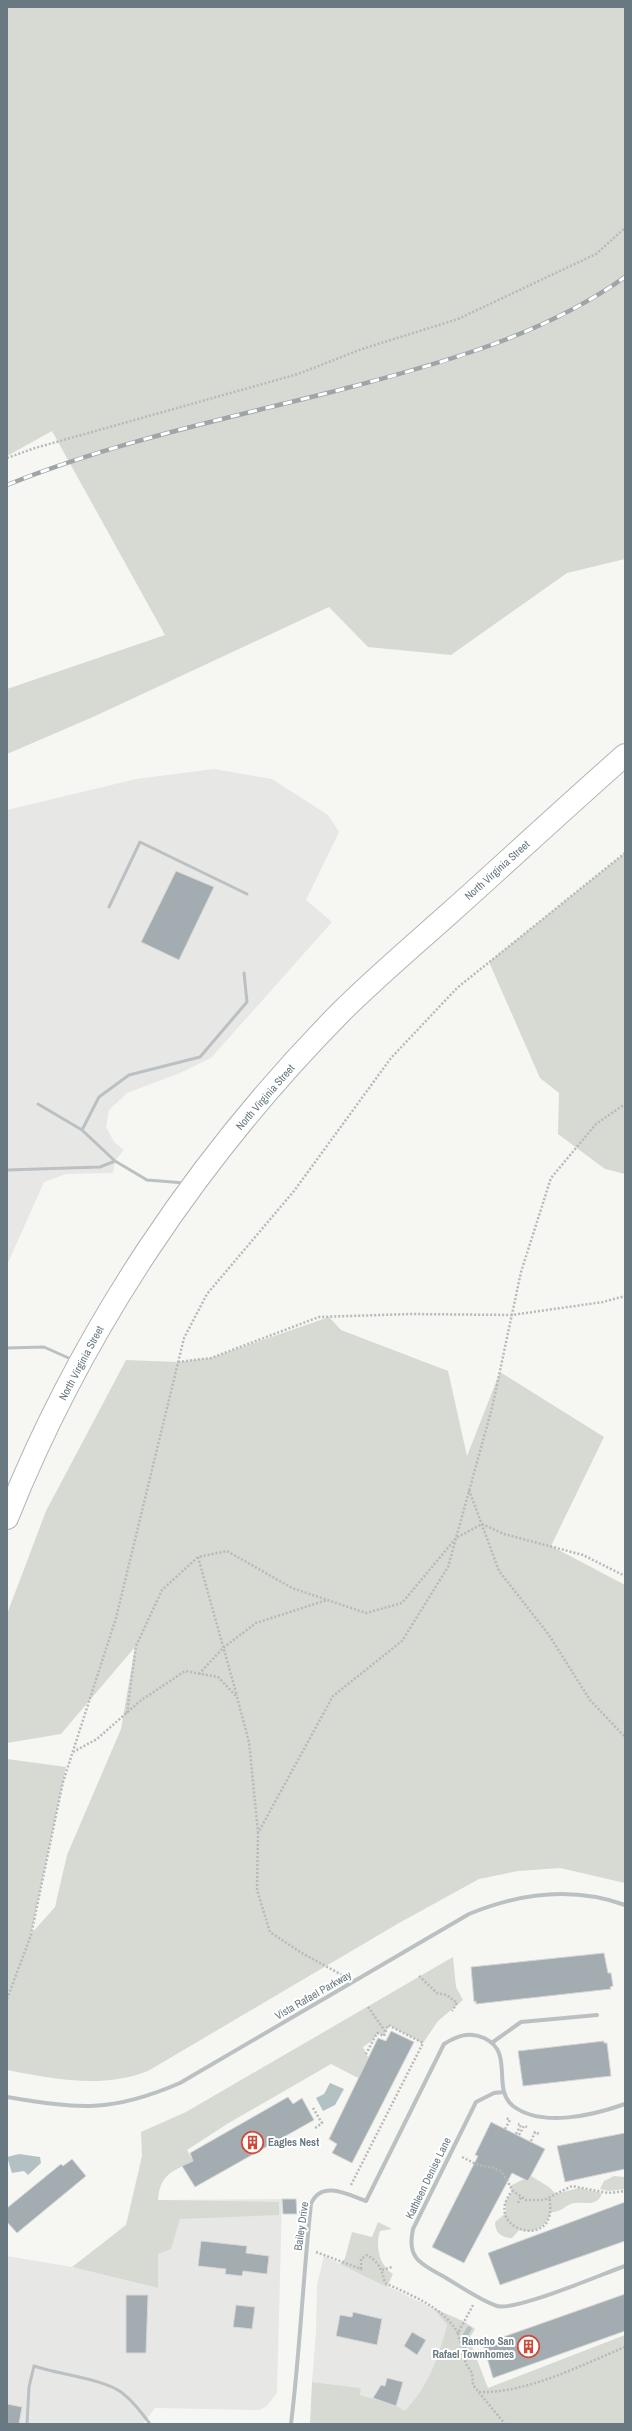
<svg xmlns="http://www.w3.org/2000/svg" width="632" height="2431" viewBox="0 0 632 2431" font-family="'Archivo Narrow',sans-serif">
<rect width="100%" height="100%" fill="#f6f6f3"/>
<path fill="#e7e7e6" d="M214 769 272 779 328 815 339 832 306 900 332 922 211 1058 180 1073 127 1093 109 1110 106 1127 114 1142 124 1150 115 1161 113 1173 66 1174 44 1182 7 1265V810L136 779Z
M282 2199 277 2393 266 2407 259 2410 155 2408 143 2424H7V2256L72 2267 158 2288V2200Z
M324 2256 433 2308 447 2325 437 2363 419 2396 405 2412 395 2405 360 2395 361 2388 312 2382 316 2331 317 2285Z"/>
<path fill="#d6dad3" d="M7 7H625V559L567 573 451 655 368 647 329 607 93 717 7 754V689L165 635 52 431 7 456Z
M625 853V1174L605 1169 558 1134 559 1093 540 1078 489 962Z
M329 1317 341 1330 448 1371 467 1456 500 1372 604 1437 551 1546 625 1585V1883L560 1868 518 1871 479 1879 399 1923 148 2071C102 2089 54 2079 7 2070V1759L66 1767 31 1934 55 1907 67 1855 121 1729 135 1647 61 1734 7 1743V1614L46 1511 126 1360 178 1362 211 1358Z
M453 1957 456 1987 463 2000 438 2021 423 2043 388 2025 384 2036 377 2033 373 2040 363 2047 368 2057 377 2062 360 2079 331 2064 227 2124 187 2150 193 2161C173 2171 160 2174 158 2200L279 2202V2215L180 2219 171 2249 158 2254V2288L72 2267 126 2225 142 2156 141 2132 186 2112Z
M531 2176 549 2187 556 2194 579 2188 602 2193C598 2207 585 2202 575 2203 565 2204 564 2212 551 2212 546 2227 535 2234 519 2230L512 2238C502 2238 495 2233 495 2222L506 2213 505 2202 513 2190 510 2186 524 2179 528 2181Z
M614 2176 625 2177V2189L609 2191 600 2189 604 2181Z
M378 2222 392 2229 380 2231C375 2246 379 2265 393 2274L387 2287 340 2264 345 2258 352 2232 372 2237Z
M433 2308 463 2321 475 2329 469 2339 488 2388 625 2335V2424H310L312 2382 361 2388 360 2395 395 2405 405 2411C429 2385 438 2359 447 2325Z"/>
<path fill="#b4c1c3" d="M330 2083 344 2089 335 2105 323 2111 316 2098 324 2094Z
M19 2154 40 2157 41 2163 28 2175 24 2171 12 2173 7 2157Z"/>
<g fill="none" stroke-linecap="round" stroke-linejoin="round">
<path stroke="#b4c1c3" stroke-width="5" d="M465 2357 463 2339 469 2329"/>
</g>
<path fill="#a3acb0" stroke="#d7d7d6" d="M176 871 214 887 179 960 141 942Z
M604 1953 608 1973H611L613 1986 610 1987 611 1989 476 2004V2001L474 2002 471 1967Z
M391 2031 414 2042 352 2163 332 2153 337 2144 329 2139 378 2038 386 2041Z
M604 2041V2043H607L611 2076 523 2086 518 2051Z
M288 2097 293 2104 302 2098 314 2120 195 2187 182 2166 193 2161 190 2153Z
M491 2122 545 2149 528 2181 512 2173 464 2263 432 2247 478 2156 475 2155Z
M625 2133V2169L565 2182 557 2146Z
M72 2159 86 2176 17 2233 7 2222V2208L61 2164 63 2166Z
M282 2199H296L297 2214H283Z
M625 2202V2241L500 2285 488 2253Z
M201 2241 247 2246 246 2253 269 2256 267 2274 243 2271 242 2276 225 2274 226 2269 198 2266Z
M625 2294V2331L493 2378 483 2344Z
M126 2295H148L146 2353H126Z
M236 2305 255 2307 252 2329 233 2327Z
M353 2312 382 2319 377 2345 336 2336 340 2315 352 2317Z
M412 2332 426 2340 417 2355 404 2346Z
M387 2378 403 2382 396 2406 373 2398 381 2385 385 2386Z
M7 2404 22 2407 19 2424H7Z"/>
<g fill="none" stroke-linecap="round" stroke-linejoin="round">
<defs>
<path id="primary" d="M7 1518C82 1330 198 1157 340 1013 375 978 414 945 451 912 509 860 566 807 625 755"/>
</defs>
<use href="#primary" stroke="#afb5b7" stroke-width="24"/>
<path stroke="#b6babc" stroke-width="2.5" stroke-dasharray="2 2" stroke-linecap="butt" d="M7 458 35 448 298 374 362 349 458 319 596 254 625 228
M178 1362 211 1358 319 1317 411 1314 512 1315 603 1302 625 1296
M469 1490 499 1571 549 1635 590 1700 625 1737
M482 1524 504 1534 583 1555 625 1576
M198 1557 237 1696
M199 1674 223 1648 256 1623 327 1600
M127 1713 136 1646 162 1590 198 1557 227 1551 292 1588 366 1613 402 1603 456 1538 482 1524
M73 1752 97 1739 140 1701 185 1671 218 1677 237 1697 249 1742 258 1832
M342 1975 300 1952 270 1932 257 1890 258 1833 333 1696 402 1641 448 1567 492 1408 521 1272 551 1178 596 1124 625 1104
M419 1976 437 1993 447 1995 457 2003 452 2011
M7 1999 31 1935 63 1782 116 1618 184 1338 207 1294 294 1191 391 1058 457 988 625 853
M368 2007 385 2031
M313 2108 322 2123 314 2129
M505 2129 510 2120 506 2118
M516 2134 521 2125 518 2124
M519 2135 524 2126 527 2127
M531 2141 535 2132 539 2134
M462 2157 478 2165 494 2168 502 2172 513 2191 526 2200H544L572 2186 608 2193 625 2191
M351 2185 423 2043 388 2025 384 2036 377 2033 366 2054
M513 2190C478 2230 562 2254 549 2197
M518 2203 521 2197
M316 2252 361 2269V2259L367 2255C379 2262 382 2270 385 2283 412 2296 442 2306 458 2333
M382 2270 392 2267
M473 2305 458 2333 466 2364 472 2373 473 2385 505 2424
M479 2392C525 2394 582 2365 625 2347"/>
<path stroke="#bbc0c3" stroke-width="3" d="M109 907 140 842 247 894
M38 1104 82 1130
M7 1170 100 1167 115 1161
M185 1183 147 1180 115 1161 82 1130 99 1097 129 1075 200 1057 247 1002 244 973
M7 1348 44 1347 73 1360
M27 2424 29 2387 34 2366C57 2374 103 2379 121 2392 133 2401 141 2412 150 2424"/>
<path stroke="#bbc0c3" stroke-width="4" d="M493 2042 521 2022 597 2015
M504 2092 494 2093 476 2102 413 2229C407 2256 418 2263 441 2275 457 2284 479 2300 497 2306 517 2311 602 2274 625 2266
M7 2097C79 2109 111 2113 180 2083L469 1914C520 1893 572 1886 625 1905
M291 2424C300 2351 303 2277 311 2204 321 2180 347 2194 366 2201L444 2044C457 2036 469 2031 484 2038 515 2052 491 2088 513 2106 542 2128 594 2115 625 2104"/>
<use href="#primary" stroke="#fff" stroke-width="22"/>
<defs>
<path id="rail" d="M7 485C118 440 239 416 355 386 449 361 545 334 625 277"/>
</defs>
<use href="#rail" stroke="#9ea5a9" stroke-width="4.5"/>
<use href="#rail" stroke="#fff" stroke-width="3" stroke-dasharray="9" stroke-linecap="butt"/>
</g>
<defs>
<symbol id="building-ring" viewBox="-11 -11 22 22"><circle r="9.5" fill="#fff" stroke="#d14938" stroke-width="1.5"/><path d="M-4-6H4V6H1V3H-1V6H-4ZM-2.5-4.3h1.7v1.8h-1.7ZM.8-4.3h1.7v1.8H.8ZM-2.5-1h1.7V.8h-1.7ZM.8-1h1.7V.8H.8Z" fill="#d14938"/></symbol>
</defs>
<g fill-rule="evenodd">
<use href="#building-ring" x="240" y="2130" width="25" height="25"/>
<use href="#building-ring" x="516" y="2334" width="25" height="25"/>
</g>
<g text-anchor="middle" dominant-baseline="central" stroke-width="4" stroke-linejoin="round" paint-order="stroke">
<g font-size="11" fill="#687981" stroke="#fff">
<text transform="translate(497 870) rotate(-42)">North Virginia Street</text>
<text transform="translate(265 1097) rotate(-49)">North Virginia Street</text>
<text transform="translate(81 1363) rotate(-62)">North Virginia Street</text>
<text transform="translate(313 1995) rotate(-30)">Vista Rafael Parkway</text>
<text transform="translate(428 2178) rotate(-64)">Kathleen Denise Lane</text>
<text transform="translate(301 2226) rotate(-82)">Bailey Drive</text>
</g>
<g font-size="11" font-weight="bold" fill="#687981" stroke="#fff" text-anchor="start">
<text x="268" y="2142">Eagles Nest</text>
<text x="514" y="2341" text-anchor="end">Rancho San<tspan x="514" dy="13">Rafael Townhomes</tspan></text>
</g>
</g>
<rect width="632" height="2431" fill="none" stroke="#687981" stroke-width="16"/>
</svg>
